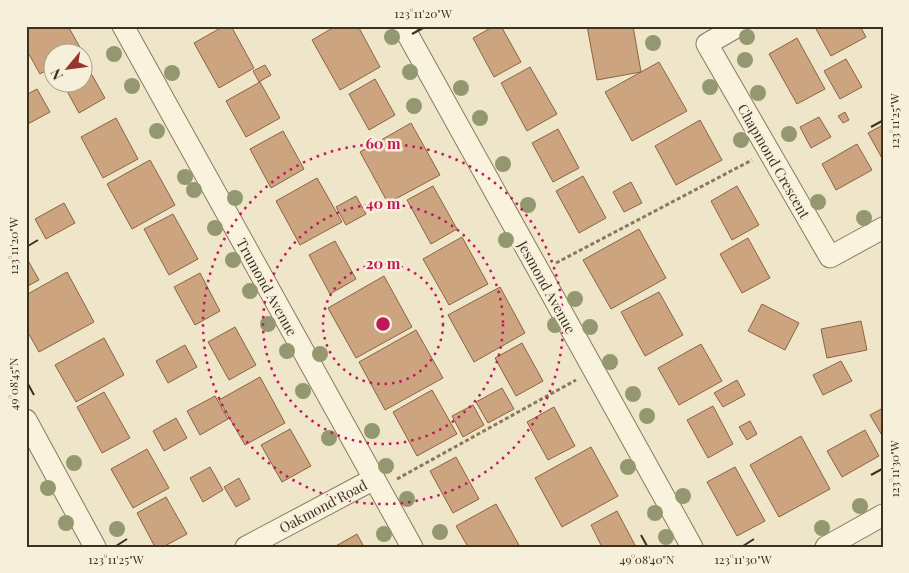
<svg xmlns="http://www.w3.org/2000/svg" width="909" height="573" viewBox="0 0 909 573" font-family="'Playfair Display',serif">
<rect width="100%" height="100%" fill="#efe6c9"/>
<path fill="#cca47f" stroke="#8b6443" d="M26 26H68L82 51 52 52V67L40 74 26 49Z
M224 26H231L254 68 219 88 194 43Z
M336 26H358L380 67 340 90 312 40Z
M494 26H501L521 62 494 77 473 38Z
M587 26H633L641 72 597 80Z
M820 26H860L866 37 831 56 816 29Z
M797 38 825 89 797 104 769 54Z
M846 59 862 87 840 99 824 71Z
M84 61 105 98 79 113 62 82H82V62Z
M659 62 687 111 632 141 605 92Z
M265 65 271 75 259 82 253 71Z
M530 67 557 114 527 131 501 83Z
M375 79 395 115 369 130 349 94Z
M260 82 280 118 246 137 226 101Z
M37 89 50 112 26 125V95Z
M845 112 849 120 843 123 838 116Z
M819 117 831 137 811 148 800 127Z
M116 118 138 159 103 178 81 137Z
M700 120 722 160 676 185 655 146Z
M411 123 440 175 388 203 360 152Z
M883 125V160L868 133Z
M558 129 579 168 553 182 532 143Z
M283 131 304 169 271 188 250 149Z
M857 144 872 170 836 190 822 164Z
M150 160 175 205 132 229 107 184Z
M583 176 606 218 579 233 556 191Z
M317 178 342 222 300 245 276 201Z
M631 182 642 203 624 212 613 192Z
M433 186 457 229 431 244 407 200Z
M737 186 759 225 732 240 711 201Z
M356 196 366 214 346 225 336 207Z
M64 203 75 223 46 239 35 219Z
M173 214 198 259 169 275 144 229Z
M639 229 666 278 611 309 583 260Z
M462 237 488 284 449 305 423 259Z
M748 238 770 278 742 293 720 254Z
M335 241 356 279 330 294 309 255Z
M26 257 39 280 26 287Z
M67 272 94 322 39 352 26 329V295Z
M200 273 220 311 195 325 174 287Z
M384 276 412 327 356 358 328 308Z
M500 287 525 333 474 362 448 315Z
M659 292 683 335 645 356 621 312Z
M762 304 799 323 785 350 748 331Z
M861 321 867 350 827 358 821 329Z
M235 327 256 365 229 380 208 342Z
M416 330 443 378 385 410 359 362Z
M104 338 124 375 76 402 55 365Z
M522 343 543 381 516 396 495 358Z
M701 344 722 381 679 405 658 368Z
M185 345 197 367 168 383 156 361Z
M841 361 852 381 823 395 813 375Z
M260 377 285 423 245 445 219 400Z
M737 380 745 395 723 407 714 393Z
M502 388 514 409 488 423 476 402Z
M432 390 457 434 417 456 393 412Z
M104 392 130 438 102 453 77 407Z
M215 396 228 419 200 435 187 411Z
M473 405 484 425 463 437 452 416Z
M713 406 733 444 708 458 687 420Z
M554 407 575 446 548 460 527 422Z
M883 408V437L870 415Z
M176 418 187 438 164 451 153 431Z
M750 421 757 434 747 440 739 427Z
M290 429 311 466 282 482 261 445Z
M865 430 879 456 842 477 827 451Z
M801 436 830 489 779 517 750 465Z
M591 447 618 496 562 527 535 478Z
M147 449 169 488 133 508 111 469Z
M456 457 479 499 453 513 430 471Z
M210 467 223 490 203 502 190 478Z
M735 467 765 521 737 536 707 482Z
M239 478 250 499 236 507 224 487Z
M166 497 187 534 163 547H155L137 513Z
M496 504 520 547H468L456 526Z
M617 511 636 547H602L591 525Z
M357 534 364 547H334Z"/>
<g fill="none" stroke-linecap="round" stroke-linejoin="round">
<defs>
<path id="minor" d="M123 26 412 547
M403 26 692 547
M738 26 707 44 830 257 883 228
M26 420 95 547
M246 547 374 479
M826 547 883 515"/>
</defs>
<use href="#minor" stroke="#8b795d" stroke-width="23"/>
<path stroke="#8b795d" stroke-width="3" stroke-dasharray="4 2.5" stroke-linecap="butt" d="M556 263 752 160
M397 479 576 380"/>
<use href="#minor" stroke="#f9f2dd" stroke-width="21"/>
</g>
<g fill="#949870">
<circle cx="392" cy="37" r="8"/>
<circle cx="747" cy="37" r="8"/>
<circle cx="653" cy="43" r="8"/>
<circle cx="114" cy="54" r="8"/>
<circle cx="745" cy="60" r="8"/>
<circle cx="410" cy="72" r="8"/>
<circle cx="172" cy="73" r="8"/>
<circle cx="132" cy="86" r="8"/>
<circle cx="710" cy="87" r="8"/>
<circle cx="461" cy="88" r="8"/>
<circle cx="758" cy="93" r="8"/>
<circle cx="414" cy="106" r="8"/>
<circle cx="480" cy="118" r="8"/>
<circle cx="157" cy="131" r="8"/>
<circle cx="789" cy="134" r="8"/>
<circle cx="741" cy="140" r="8"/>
<circle cx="503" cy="164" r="8"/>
<circle cx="185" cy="177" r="8"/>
<circle cx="194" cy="190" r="8"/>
<circle cx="235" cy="198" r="8"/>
<circle cx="818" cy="202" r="8"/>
<circle cx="528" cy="205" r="8"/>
<circle cx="864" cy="218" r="8"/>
<circle cx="215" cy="228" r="8"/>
<circle cx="506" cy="240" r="8"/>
<circle cx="233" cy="260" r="8"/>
<circle cx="250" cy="291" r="8"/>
<circle cx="575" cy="299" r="8"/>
<circle cx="268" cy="324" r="8"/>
<circle cx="555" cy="325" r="8"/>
<circle cx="590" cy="327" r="8"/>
<circle cx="287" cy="351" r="8"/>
<circle cx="320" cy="354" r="8"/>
<circle cx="610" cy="362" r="8"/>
<circle cx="303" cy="391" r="8"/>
<circle cx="633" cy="394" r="8"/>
<circle cx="647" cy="416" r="8"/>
<circle cx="372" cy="431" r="8"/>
<circle cx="329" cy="438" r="8"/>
<circle cx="74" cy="463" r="8"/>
<circle cx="386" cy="466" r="8"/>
<circle cx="628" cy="467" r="8"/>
<circle cx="48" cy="488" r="8"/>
<circle cx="683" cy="496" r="8"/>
<circle cx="407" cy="499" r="8"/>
<circle cx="860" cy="506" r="8"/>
<circle cx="655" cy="513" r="8"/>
<circle cx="66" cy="523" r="8"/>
<circle cx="822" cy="528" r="8"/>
<circle cx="117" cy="529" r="8"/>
<circle cx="440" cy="532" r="8"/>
<circle cx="384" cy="534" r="8"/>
<circle cx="666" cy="537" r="8"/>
</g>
<path fill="none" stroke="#3c3021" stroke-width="2" d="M412 34 423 28M871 127 882 121M28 246 38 240M28 384 34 395M871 475 882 469M641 535 647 546M116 546 127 539M743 546 754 539"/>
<g fill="none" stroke="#c2185b" stroke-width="2.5" stroke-dasharray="2.5 5">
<circle cx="383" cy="324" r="60"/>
<circle cx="383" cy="324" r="120"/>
<circle cx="383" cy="324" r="180"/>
</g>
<g text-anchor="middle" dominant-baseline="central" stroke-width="5" stroke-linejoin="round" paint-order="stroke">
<g font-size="14" fill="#3c3021" stroke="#f6efd9">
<text transform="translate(774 161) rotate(60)">Chapmond Crescent</text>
<text transform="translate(267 287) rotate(61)">Trumond Avenue</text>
<text transform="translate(547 287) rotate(61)">Jesmond Avenue</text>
<text transform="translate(323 506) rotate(-28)">Oakmond Road</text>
</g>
</g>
<circle cx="383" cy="324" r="8" fill="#c2185b" stroke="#f6efd9" stroke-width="2.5"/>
<g font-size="15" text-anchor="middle" font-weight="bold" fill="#c2185b" stroke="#f6efd9" stroke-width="5" stroke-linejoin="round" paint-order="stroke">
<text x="383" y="149">60 m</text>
<text x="383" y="209">40 m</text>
<text x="383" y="269">20 m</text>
</g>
<rect width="909" height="573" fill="none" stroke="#f6efd9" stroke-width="55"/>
<g transform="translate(68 68) rotate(241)"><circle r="24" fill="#f6efd9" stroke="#aca38f"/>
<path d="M0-4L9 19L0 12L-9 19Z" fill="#9a342e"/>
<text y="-8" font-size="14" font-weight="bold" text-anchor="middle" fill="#3c3021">N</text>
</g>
<rect x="28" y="28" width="854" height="518" fill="none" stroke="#3c3021" stroke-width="2"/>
<g font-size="12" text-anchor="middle" fill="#3c3021">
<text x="423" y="18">123°11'20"W</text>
<text transform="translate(895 121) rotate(-90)" y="4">123°11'25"W</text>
<text transform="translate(14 246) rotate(-90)" y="4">123°11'20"W</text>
<text transform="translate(14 384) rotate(-90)" y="4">49°08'45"N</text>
<text transform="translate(895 469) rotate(-90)" y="4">123°11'30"W</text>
<text x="116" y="564">123°11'25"W</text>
<text x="647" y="564">49°08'40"N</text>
<text x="743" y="564">123°11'30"W</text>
</g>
</svg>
